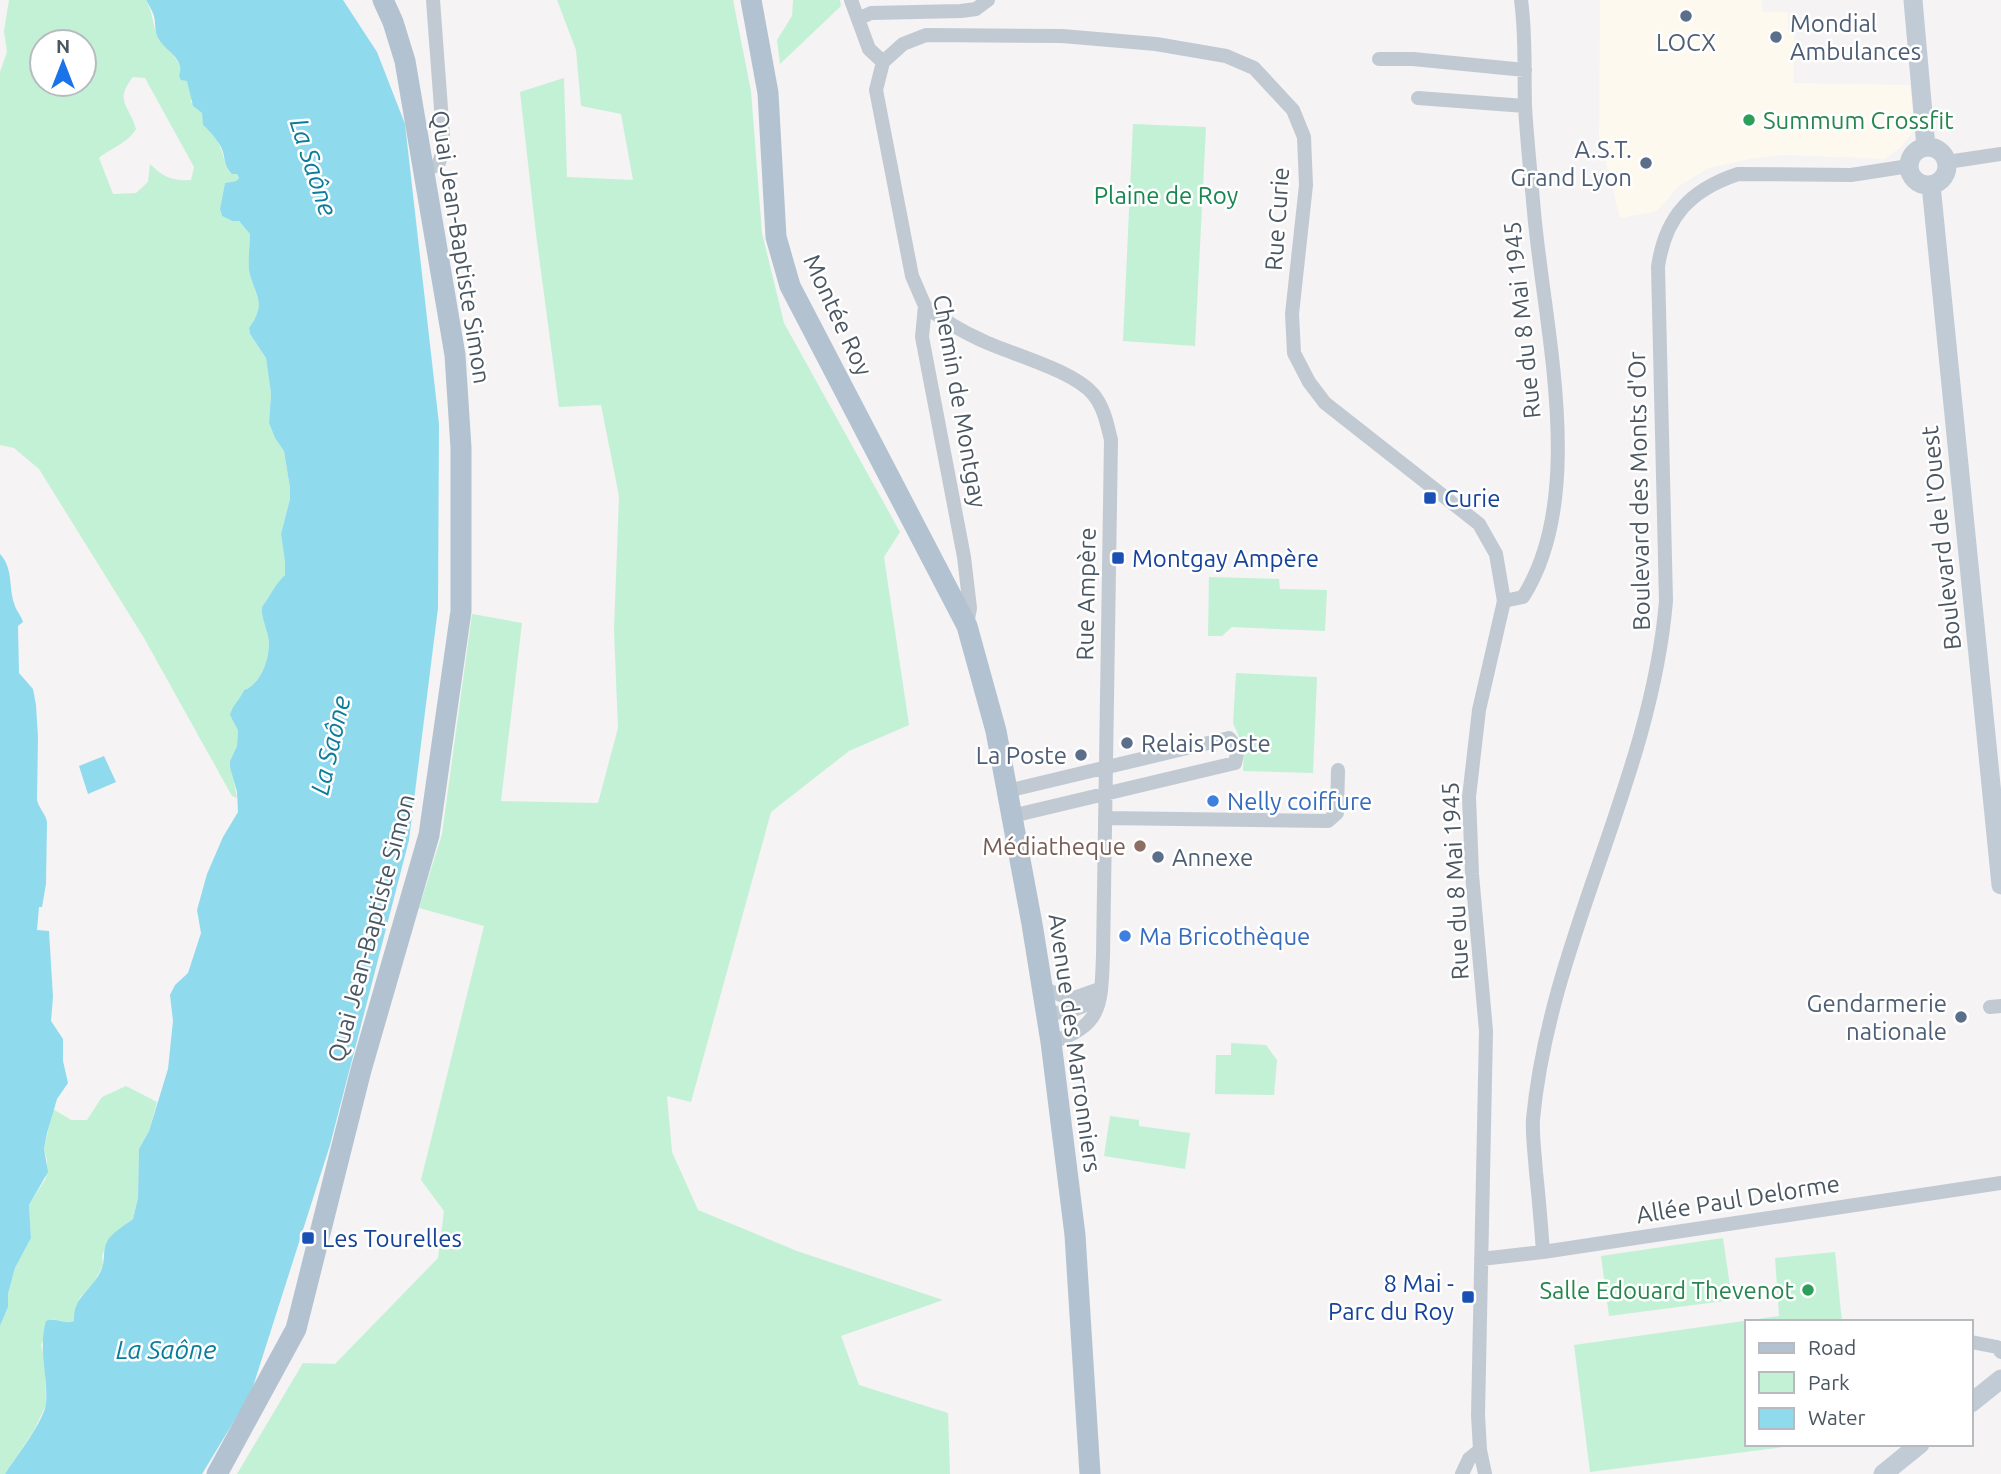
<svg xmlns="http://www.w3.org/2000/svg" width="2001" height="1474" viewBox="0 0 2001 1474" font-family="Ubuntu,sans-serif">
<rect width="100%" height="100%" fill="#f5f3f3"/>
<path fill="#fdf9ef" d="M1600 0H1762V12H1788V31H1795L1793 83 1910 85 1914 130 1902 146 1885 159 1784 155 1754 158 1709 168 1679 186 1657 211 1620 218 1599 135Z"/>
<path fill="#c3f1d5" fill-rule="evenodd" d="M9 0H146C154 15 152 25 158 38 160 43 166 45 169 50 180 63 192 84 191 102L202 113 207 128C221 138 222 157 229 172L237 174 239 178 236 181 225 183 220 209 222 216 232 221H239L250 234C250 246 247 263 250 275 257 300 266 304 249 328L250 334 266 358 271 394 269 423 275 438 284 451 290 488V499L281 534 285 562V575C275 584 270 596 262 607 261 617 267 626 268 636 272 654 262 684 244 690L240 700 237 746 230 761 237 798 232 796 144 638 39 469 14 448 0 445V72L7 52 4 31ZM42 42H84V84H42ZM133 77 145 78 194 167 191 180C172 181 163 177 150 164L148 182 136 193 113 194 99 158C112 147 127 144 136 129 129 105 114 101 133 77Z
M557 0H733L751 91 762 233 784 323 900 532 884 557 909 725 849 751 771 812 691 1102 667 1096 672 1152 698 1210 797 1251 943 1300 841 1336 859 1385 948 1413 950 1474H237L303 1363 335 1364 438 1258 444 1211 421 1180 484 926 419 908 442 834 472 614 522 623 501 801 598 803 618 728 614 630 619 496 601 405 559 407 536 234 520 92 564 78 567 177 633 180 621 114 581 106 576 50Z
M793 0H840L841 6 780 64 777 40 792 16Z
M1133 124 1206 127 1195 346 1123 341Z
M1209 577 1279 579 1280 589 1327 590 1325 631 1232 627 1222 636H1208Z
M1236 673 1317 677 1313 773 1243 771 1244 748 1233 723Z
M1231 1043 1266 1045 1277 1060 1274 1095 1215 1094 1216 1055H1231Z
M126 1086 157 1102 149 1131 139 1149 138 1198 133 1219 111 1236 107 1242 102 1256 103 1265 93 1284 80 1297 74 1321 68 1323 52 1319 41 1345 45 1361 46 1405 34 1430 5 1474H0V1326L8 1307V1294L15 1268 31 1238 29 1205 46 1178 47 1160 44 1149 53 1109 71 1120H87L102 1097Z
M1110 1116 1139 1120V1126L1190 1133 1185 1169 1104 1156Z
M1723 1238 1732 1300 1609 1316 1601 1256Z
M1835 1252 1842 1322H1747V1444H1791V1446L1590 1472 1574 1345 1779 1316 1775 1258Z"/>
<path fill="#90daee" d="M146 0H343L377 52 405 124 439 424 438 608 409 840 330 1145 251 1393 202 1474H5C15 1458 45 1420 46 1403 48 1375 38 1348 46 1321 56 1317 64 1325 74 1321 73 1295 93 1291 102 1268 106 1258 101 1247 111 1236 117 1230 126 1224 133 1219L138 1198 139 1149 149 1131 168 1069 173 1021 170 995 175 985 188 973 201 933 197 910 207 874 223 837 238 812 237 792 230 767V761L237 746 238 730 230 715C233 704 240 700 244 690 262 684 272 654 268 636 266 626 261 617 262 607 270 596 275 584 285 575V562L281 534 290 499V488L284 451 275 438 269 423 271 394 266 358 250 334 249 328C266 304 257 299 250 275 247 263 250 246 250 234L239 221H232L222 216 220 209 225 183 236 181 239 178 237 174H232C223 166 226 157 221 147 216 138 211 132 203 125L202 113 193 106 187 81 181 80 179 76C186 59 165 51 158 38 154 31 156 23 154 16 152 10 149 5 146 0Z
M0 554C14 569 8 588 15 606 17 612 21 615 23 622L18 626 19 673 33 689 36 705 38 737 37 800C39 809 46 814 47 822L46 884 42 907H39L37 930 49 931 53 997 51 1021 63 1039V1061L68 1083 57 1099 47 1133 44 1149 48 1172 29 1205 31 1238 15 1268 8 1294V1307L0 1326Z
M104 756 116 782 88 794 79 766Z"/>
<g fill="none" stroke-linecap="round" stroke-linejoin="round">
<path stroke="#c1cad2" stroke-width="14" d="M851 0 869 49 883 62
M858 19 871 13 961 11 976 9 988 0
M1379 59H1413L1525 70
M1418 98 1525 106
M1947 162 2001 154
M424 170 438 165 444 149 433 0
M925 306C943 320 961 331 981 340 1010 354 1073 370 1093 394 1104 407 1107 424 1111 440L1103 956C1101 1003 1103 1027 1051 1042
M1504 601 1523 597C1588 495 1544 327 1534 212 1531 177 1527 141 1525 106 1524 71 1526 35 1521 0
M967 625 970 608 964 557 922 337 925 306 912 276 876 90 883 62 903 44 926 35 1062 36 1156 44 1226 56 1254 68 1293 110 1304 137 1306 185 1292 314 1294 353 1309 382 1325 403 1479 524 1496 554 1504 601 1479 710 1469 797 1472 874 1486 1031 1478 1415 1480 1450 1485 1474
M1007 791 1229 738 1238 749 1235 763 1012 816
M1105 818 1328 821 1337 813 1338 770
M1042 988 1071 999 1099 989
M1990 1007 2001 1006
M1046 1015C1072 1009 1083 1013 1100 990
M1543 1252C1541 1225 1539 1199 1536 1172 1535 1155 1532 1137 1533 1119 1550 939 1651 780 1666 601L1658 267C1665 217 1690 190 1738 174L1851 175 1909 166
M1481 1259 1543 1252 2001 1183
M1971 1342 1997 1347 2001 1352
M1462 1474 1469 1459 1480 1450"/>
<path stroke="#c1cbd6" stroke-width="19" d="M1913 0 1926 147
M1909 166a19 19 0 1 1 38 0a19 19 0 1 1-38 0Z
M1931 185 2001 885
M1971 1403 2001 1379
M1883 1474 1920 1444"/>
<path stroke="#b3c2d1" stroke-width="21" d="M751 0 768 93 776 237 790 286 967 626 996 731 1032 924 1051 1042 1075 1235 1090 1474
M217 1474 296 1329 361 1070 429 835 461 611V448L455 355 405 61 393 22 383 0"/>
</g>
<g fill="#5c6f8a" stroke="#fff" stroke-width="2.5">
<circle cx="1686" cy="16" r="7"/>
<circle cx="1776" cy="37" r="7"/>
<circle cx="1646" cy="163" r="7"/>
<circle cx="1127" cy="743" r="7"/>
<circle cx="1081" cy="755" r="7"/>
<circle cx="1158" cy="857" r="7"/>
<circle cx="1961" cy="1017" r="7"/>
</g>
<g fill="#2e9e5b" stroke="#fff" stroke-width="2.5">
<circle cx="1749" cy="120" r="7"/>
<circle cx="1808" cy="1290" r="7"/>
</g>
<g fill="#1a4fb4" stroke="#fff" stroke-width="2.5">
<rect x="1423" y="491" width="14" height="14" rx="3.5"/>
<rect x="1111" y="551" width="14" height="14" rx="3.5"/>
<rect x="301" y="1231" width="14" height="14" rx="3.5"/>
<rect x="1461" y="1290" width="14" height="14" rx="3.5"/>
</g>
<g fill="#3f7fe0" stroke="#fff" stroke-width="2.5">
<circle cx="1213" cy="801" r="7"/>
<circle cx="1125" cy="936" r="7"/>
</g>
<circle fill="#8d6e63" stroke="#fff" stroke-width="2.5" cx="1140" cy="846" r="7"/>
<g text-anchor="middle" dominant-baseline="central" stroke-width="5" stroke-linejoin="round" paint-order="stroke">
<g font-size="24" fill="#4e5e75" stroke="#fff" text-anchor="start">
<text x="1790" y="23">Mondial<tspan x="1790" dy="28">Ambulances</tspan></text>
<text x="1686" y="42" text-anchor="middle">LOCX</text>
<text x="1632" y="149" text-anchor="end">A.S.T.<tspan x="1632" dy="28">Grand Lyon</tspan></text>
<text x="1141" y="743">Relais Poste</text>
<text x="1067" y="755" text-anchor="end">La Poste</text>
<text x="1172" y="857">Annexe</text>
<text x="1947" y="1003" text-anchor="end">Gendarmerie<tspan x="1947" dy="28">nationale</tspan></text>
</g>
<g font-size="24" fill="#27864d" stroke="#fff" text-anchor="start">
<text x="1763" y="120">Summum Crossfit</text>
<text x="1794" y="1290" text-anchor="end">Salle Edouard Thevenot</text>
</g>
<g font-size="24" fill="#17864f" stroke="#fff">
<text x="1166" y="195">Plaine de Roy</text>
</g>
<g font-size="24" fill="#4a5661" stroke="#fff">
<text transform="translate(1277 219) rotate(-86)">Rue Curie</text>
<text transform="translate(461 247) rotate(81)">Quai Jean-Baptiste Simon</text>
<text transform="translate(838 315) rotate(65)">Montée Roy</text>
<text transform="translate(1522 320) rotate(-96)">Rue du 8 Mai 1945</text>
<text transform="translate(960 401) rotate(80)">Chemin de Montgay</text>
<text transform="translate(1639 491) rotate(-91)">Boulevard des Monts d'Or</text>
<text transform="translate(1941 538) rotate(-96)">Boulevard de l'Ouest</text>
<text transform="translate(1086 594) rotate(-89)">Rue Ampère</text>
<text transform="translate(1455 881) rotate(-93)">Rue du 8 Mai 1945</text>
<text transform="translate(371 928) rotate(-75)">Quai Jean-Baptiste Simon</text>
<text transform="translate(1075 1043) rotate(82)">Avenue des Marronniers</text>
<text transform="translate(1738 1199) rotate(-9)">Allée Paul Delorme</text>
</g>
<g font-size="24" fill="#164399" stroke="#fff" text-anchor="start">
<text x="1444" y="498">Curie</text>
<text x="1132" y="558">Montgay Ampère</text>
<text x="322" y="1238">Les Tourelles</text>
<text x="1454" y="1283" text-anchor="end">8 Mai -<tspan x="1454" dy="28">Parc du Roy</tspan></text>
</g>
<g font-size="24" fill="#366cbe" stroke="#fff" text-anchor="start">
<text x="1227" y="801">Nelly coiffure</text>
<text x="1139" y="936">Ma Bricothèque</text>
</g>
<g font-size="24" fill="#785e54" stroke="#fff" text-anchor="end">
<text x="1126" y="846">Médiatheque</text>
</g>
<g font-size="26" font-style="italic" fill="#0c7c9b" stroke="#fff">
<text transform="translate(314 167) rotate(72)">La Saône</text>
<text transform="translate(330 745) rotate(-77)">La Saône</text>
<text x="166" y="1349">La Saône</text>
</g>
</g>
<rect x="1745" y="1320" width="228" height="126" fill="#ffffff" stroke="#b7bbc0" stroke-width="2"/>
<rect x="1759" y="1343" width="35" height="10" fill="#b3c2d1" stroke="#b7bbc0" stroke-width="2"/>
<text x="1808" y="1355" font-size="21" fill="#4a5661">Road</text>
<rect x="1759" y="1372" width="35" height="21" fill="#c3f1d5" stroke="#b7bbc0" stroke-width="2"/>
<text x="1808" y="1390" font-size="21" fill="#4a5661">Park</text>
<rect x="1759" y="1408" width="35" height="21" fill="#90daee" stroke="#b7bbc0" stroke-width="2"/>
<text x="1808" y="1425" font-size="21" fill="#4a5661">Water</text>
<g transform="translate(63 63)"><circle r="33" fill="#ffffff" stroke="#b7bbc0" stroke-width="2"/>
<path d="M0-5L12 26L0 18L-12 26Z" fill="#1a73e8"/>
<text y="-10" font-size="19" font-weight="bold" text-anchor="middle" fill="#4a5661">N</text>
</g>
</svg>
